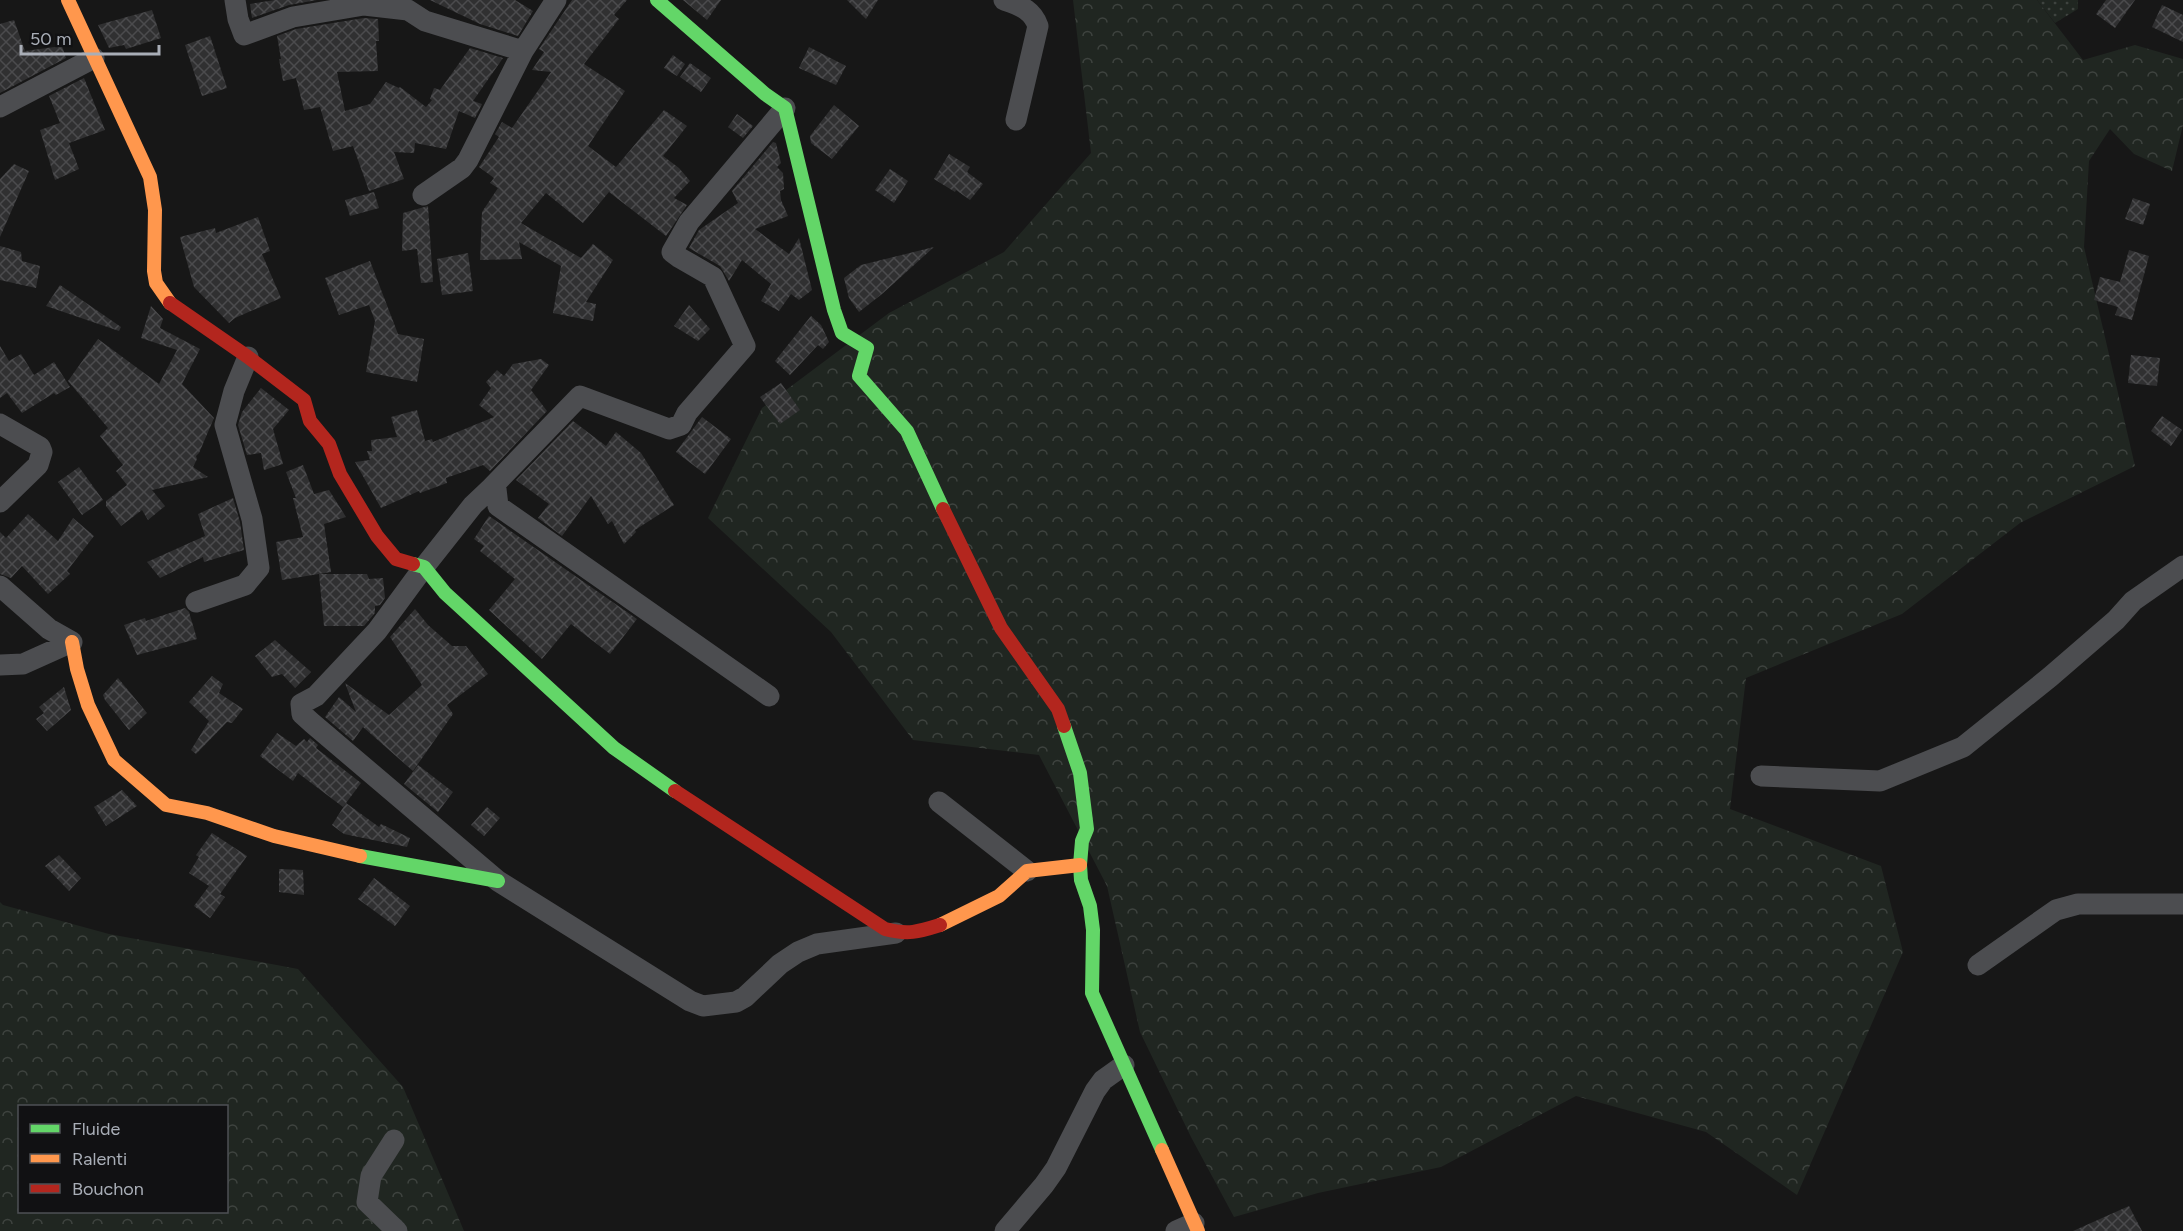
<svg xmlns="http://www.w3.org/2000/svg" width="2183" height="1231" viewBox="0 0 2183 1231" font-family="Figtree,sans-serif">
<defs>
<pattern id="grass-dots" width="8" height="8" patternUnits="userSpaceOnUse" patternTransform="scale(1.5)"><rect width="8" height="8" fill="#202621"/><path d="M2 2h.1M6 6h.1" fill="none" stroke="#3e433f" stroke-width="1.8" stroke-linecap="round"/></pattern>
<pattern id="forest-crowns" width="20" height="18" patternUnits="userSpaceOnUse" patternTransform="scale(1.5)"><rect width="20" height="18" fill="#202621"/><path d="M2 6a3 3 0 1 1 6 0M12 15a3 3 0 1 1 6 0" fill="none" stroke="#3e433f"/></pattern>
<pattern id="building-cross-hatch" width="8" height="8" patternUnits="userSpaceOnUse" patternTransform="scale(1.5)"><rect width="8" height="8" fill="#303031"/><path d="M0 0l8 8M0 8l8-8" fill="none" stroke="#4b4b4d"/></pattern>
</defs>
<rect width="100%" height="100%" fill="#171717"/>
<path fill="url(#grass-dots)" d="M2037 0H2078V9L2055 23Z"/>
<path fill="url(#forest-crowns)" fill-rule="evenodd" d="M1073 0H2037L2083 60 2135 45 2183 59V125L2172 171 2134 154 2110 129 2089 161 2084 247 2135 466 2020 523 1902 614 1746 678 1730 809 1881 866 1903 952 1797 1195 1706 1132 1576 1096 1441 1167 1318 1193 1234 1217 1191 1137 1140 1032 1107 886 1039 755 913 740 831 632 708 518 762 408 889 313 1004 252 1091 153Z
M0 902 3 905 109 934 298 969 403 1087 464 1231H0ZM20 1106H226V1212H20Z"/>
<path fill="url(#building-cross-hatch)" d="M275 0H317L289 5 252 18 250 4Z
M430 0H515L533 11 518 36 480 24Z
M572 0H627L614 15 619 19 584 64 625 91 588 146 616 167 664 110 687 126 663 156 679 168 690 181 674 198 687 205 666 236 609 192 583 223 546 193 521 223 581 258 593 244 613 260 586 302 596 304 593 321 553 313 561 266 519 242 522 259 480 260 482 212 498 188 490 183 494 178 479 167 499 137 495 134 502 122 512 128 551 72 532 70 544 52 539 49Z
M683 0H721L707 20Z
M847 0H878L866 19Z
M2106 0H2135L2115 28 2096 14Z
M2162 5 2183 15V42L2152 27Z
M152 10 161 38 126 49 124 45 109 48 98 25Z
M364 18 378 19 379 41H376L378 71 337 72 345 111 370 104 386 82 399 88 400 87 426 107 432 100 430 99 434 88 440 90 470 48 503 58 473 101 482 104 475 118 459 111 446 149 415 143 414 153 394 152 404 179 369 191 353 146 333 151 320 107 304 110 296 78 283 81 279 59H281L277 36 296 29Z
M14 20 25 51 62 46 66 58 0 93V24Z
M210 36 227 88 202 96 185 45Z
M809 47 846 66 836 85 799 68Z
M673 55 685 64 677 76 664 68Z
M690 63 711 78 701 92 680 77Z
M84 78 105 130 69 143 79 169 55 180 40 130 60 123 49 96Z
M834 105 859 126 832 159 811 143 810 136Z
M737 114 753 126 743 138 728 127Z
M773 142 776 143 781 163 777 167 783 173 784 189 780 191 781 200 788 216 755 229 789 254 799 238 812 290 799 300 791 294 779 311 761 301 771 284 742 260 729 281 720 266 689 248 699 230 738 203 732 191Z
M949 154 970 167 967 172 983 184 970 200 956 190 955 192 934 179Z
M14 164 29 171 0 237V179Z
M890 169 908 181 894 203 875 190Z
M374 192 379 208 350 216 345 200Z
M2133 198 2150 204 2143 225 2125 219Z
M428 206 433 282 421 283 417 249 402 251 403 213Z
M258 217 270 251 262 254 281 298 235 318 229 323 194 287 180 237 215 228 216 233Z
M0 246 21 252 22 261 40 266 36 288 0 280Z
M934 247 882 294 859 312 849 298 844 278 861 265Z
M2129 250 2149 256 2132 320 2115 315 2118 307 2094 300 2100 277 2120 282Z
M468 253 473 291 442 295 437 259Z
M370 261 398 334 424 339 417 382 366 372 375 321 369 305 339 315 325 278Z
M60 285 121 327 119 331 46 306Z
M689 305 710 329 698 341 674 326Z
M151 306 163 319 160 328 200 349 182 384 214 418 199 453 196 456 197 459 193 467 208 477 152 490 165 506 148 520 142 510 121 526 106 506V501L127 485 116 471 123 465 100 436 108 428 68 381 98 339 159 384 177 350 141 338Z
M811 316 821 325 829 342 823 349 818 345 790 375 775 361Z
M0 346 9 361 21 354 34 375 54 362 70 387 56 395 54 393 22 413 7 393 0 398Z
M2131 355 2160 358 2157 386 2128 383Z
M541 359 549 365 531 390 547 411 490 471 483 465 446 478 447 483 420 493 419 491 381 508 355 462 370 460 367 451H372L371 440 397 437 391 417 417 410 425 441 432 439 433 442 494 417 479 405 491 388 486 382 497 370 504 376 513 364Z
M781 383 800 410 780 424 760 397Z
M261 388 289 410 273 429 283 464 264 470 261 453 247 455 238 425 242 412Z
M2162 416 2182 430 2171 446 2151 431Z
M702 417 731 439 705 474 676 452Z
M573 421 606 446 616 432 641 453 674 505 635 530 636 532 624 544 612 521 608 524 591 496 562 536 538 518 549 504 516 480Z
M303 465 314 494 329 490 346 517 324 524 331 572 282 580 276 542 303 537 293 498H296L286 472Z
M79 467 103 500 82 515 58 482Z
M233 498 240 522 244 550 204 562 203 557 160 578 147 562 205 536 198 514Z
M28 514 58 541 73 518 94 536 67 571 70 574 48 594 22 566 11 578 0 574V532L6 538Z
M489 516 637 619 610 654 571 624 542 659 489 610 515 579 480 551 484 546 474 539Z
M319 574H367L369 579 383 578 385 598 380 605 375 606V613L364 626H324Z
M185 608 189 612 197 639 137 655 124 625 145 618 146 621Z
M415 609 428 625 452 646H466L488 674 447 705 453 714 413 771 363 727 353 741 325 717 339 697 356 712 345 683 389 715 422 685 390 637Z
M275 640 311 672 295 688 282 674 272 677 255 656Z
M212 676 223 684 219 693 243 709 232 723 227 722 196 754 191 750 209 721 189 702Z
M118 678 147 713 129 730 105 700 103 695Z
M64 687 71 710 47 731 36 719 44 713 39 707Z
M277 733 296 746 304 739 307 742 310 738 318 745 316 748 361 783 343 807 298 773 293 781 260 756Z
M418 765 453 792 438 812 404 784Z
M122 790 137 806 106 826 94 807Z
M346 803 379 827 381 824 410 838 407 847 344 834 332 825Z
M487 807 500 818 484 836 471 825Z
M212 833 247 856 220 894 225 897 210 918 194 906 209 886 189 873 199 857 196 855Z
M59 855 81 878 69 891 45 866Z
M279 869 303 870 304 895 279 892Z
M374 878 410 906 395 926 358 899Z
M2129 1206 2142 1231H2073Z"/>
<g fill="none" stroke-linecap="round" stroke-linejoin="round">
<path stroke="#4c4d50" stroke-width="21" d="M235 0 238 19 244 35 293 17 364 5 408 10 425 21 523 51
M1004 0C1020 6 1032 9 1038 26L1016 120
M0 107 94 58
M423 195 462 168 468 160 523 51 556 0
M0 424 40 447 42 452 38 465 0 502
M492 487 580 396 669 429 681 425 687 413 745 346 713 277 680 258 672 252 689 222 785 108
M0 586 49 629 72 642
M196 602 245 585 259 568 252 519 225 425 234 391 248 357
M0 665 23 664 72 642
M769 696 498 506 496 489 492 487 473 505 424 567 377 631 316 696 301 704 302 714 312 723 498 881 690 1001 703 1006 736 1002 745 997 780 964 798 952 817 944 896 933
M1761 776 1880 781 1963 747 2050 677 2116 620 2133 601 2183 566
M939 802 1027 871
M1978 965 2056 910 2078 904H2183
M394 1140 371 1176 367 1202 397 1231
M1005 1231 1044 1185 1056 1168 1095 1091 1103 1080 1124 1065
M1176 1231 1194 1223"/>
<path stroke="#63d668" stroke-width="14" d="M657 0 765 94 785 108 834 310 842 333 867 348 859 376 907 431 943 509
M413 564 424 567 445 593 614 748 675 791
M1064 726 1080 773 1087 829 1082 841 1080 865 1081 880 1090 906 1093 930 1092 993 1162 1150
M360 856 498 881"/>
<path stroke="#ff974d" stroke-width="14" d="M68 0 150 177 155 210 154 271 156 283 170 303
M72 642 77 669 88 705 114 760 166 805 207 813 274 836 360 856
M940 925 999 896 1027 871 1080 865
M1162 1150 1198 1231"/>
<path stroke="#b3261e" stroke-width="14" d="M170 303 248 357 304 400 310 421 329 444 340 474 377 536 396 559 413 564
M943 509 1001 628 1058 709 1064 726
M675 791 885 929C908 935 918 932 940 925"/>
</g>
<rect x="18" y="1105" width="210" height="108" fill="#111113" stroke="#4e5055" stroke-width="1.5"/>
<rect x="30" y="1124" width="30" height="9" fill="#63d668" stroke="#4e5055" stroke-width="1.5"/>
<text x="72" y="1135" font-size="18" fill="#a9aeb7">Fluide</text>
<rect x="30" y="1154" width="30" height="9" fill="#ff974d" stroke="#4e5055" stroke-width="1.5"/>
<text x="72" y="1165" font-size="18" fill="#a9aeb7">Ralenti</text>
<rect x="30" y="1184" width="30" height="9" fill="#b3261e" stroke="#4e5055" stroke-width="1.5"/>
<text x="72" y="1195" font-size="18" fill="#a9aeb7">Bouchon</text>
<path d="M21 45v9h138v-9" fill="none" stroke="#a9aeb7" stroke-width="3"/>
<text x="30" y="45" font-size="18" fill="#a9aeb7" stroke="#111113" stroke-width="4.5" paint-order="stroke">50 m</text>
</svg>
